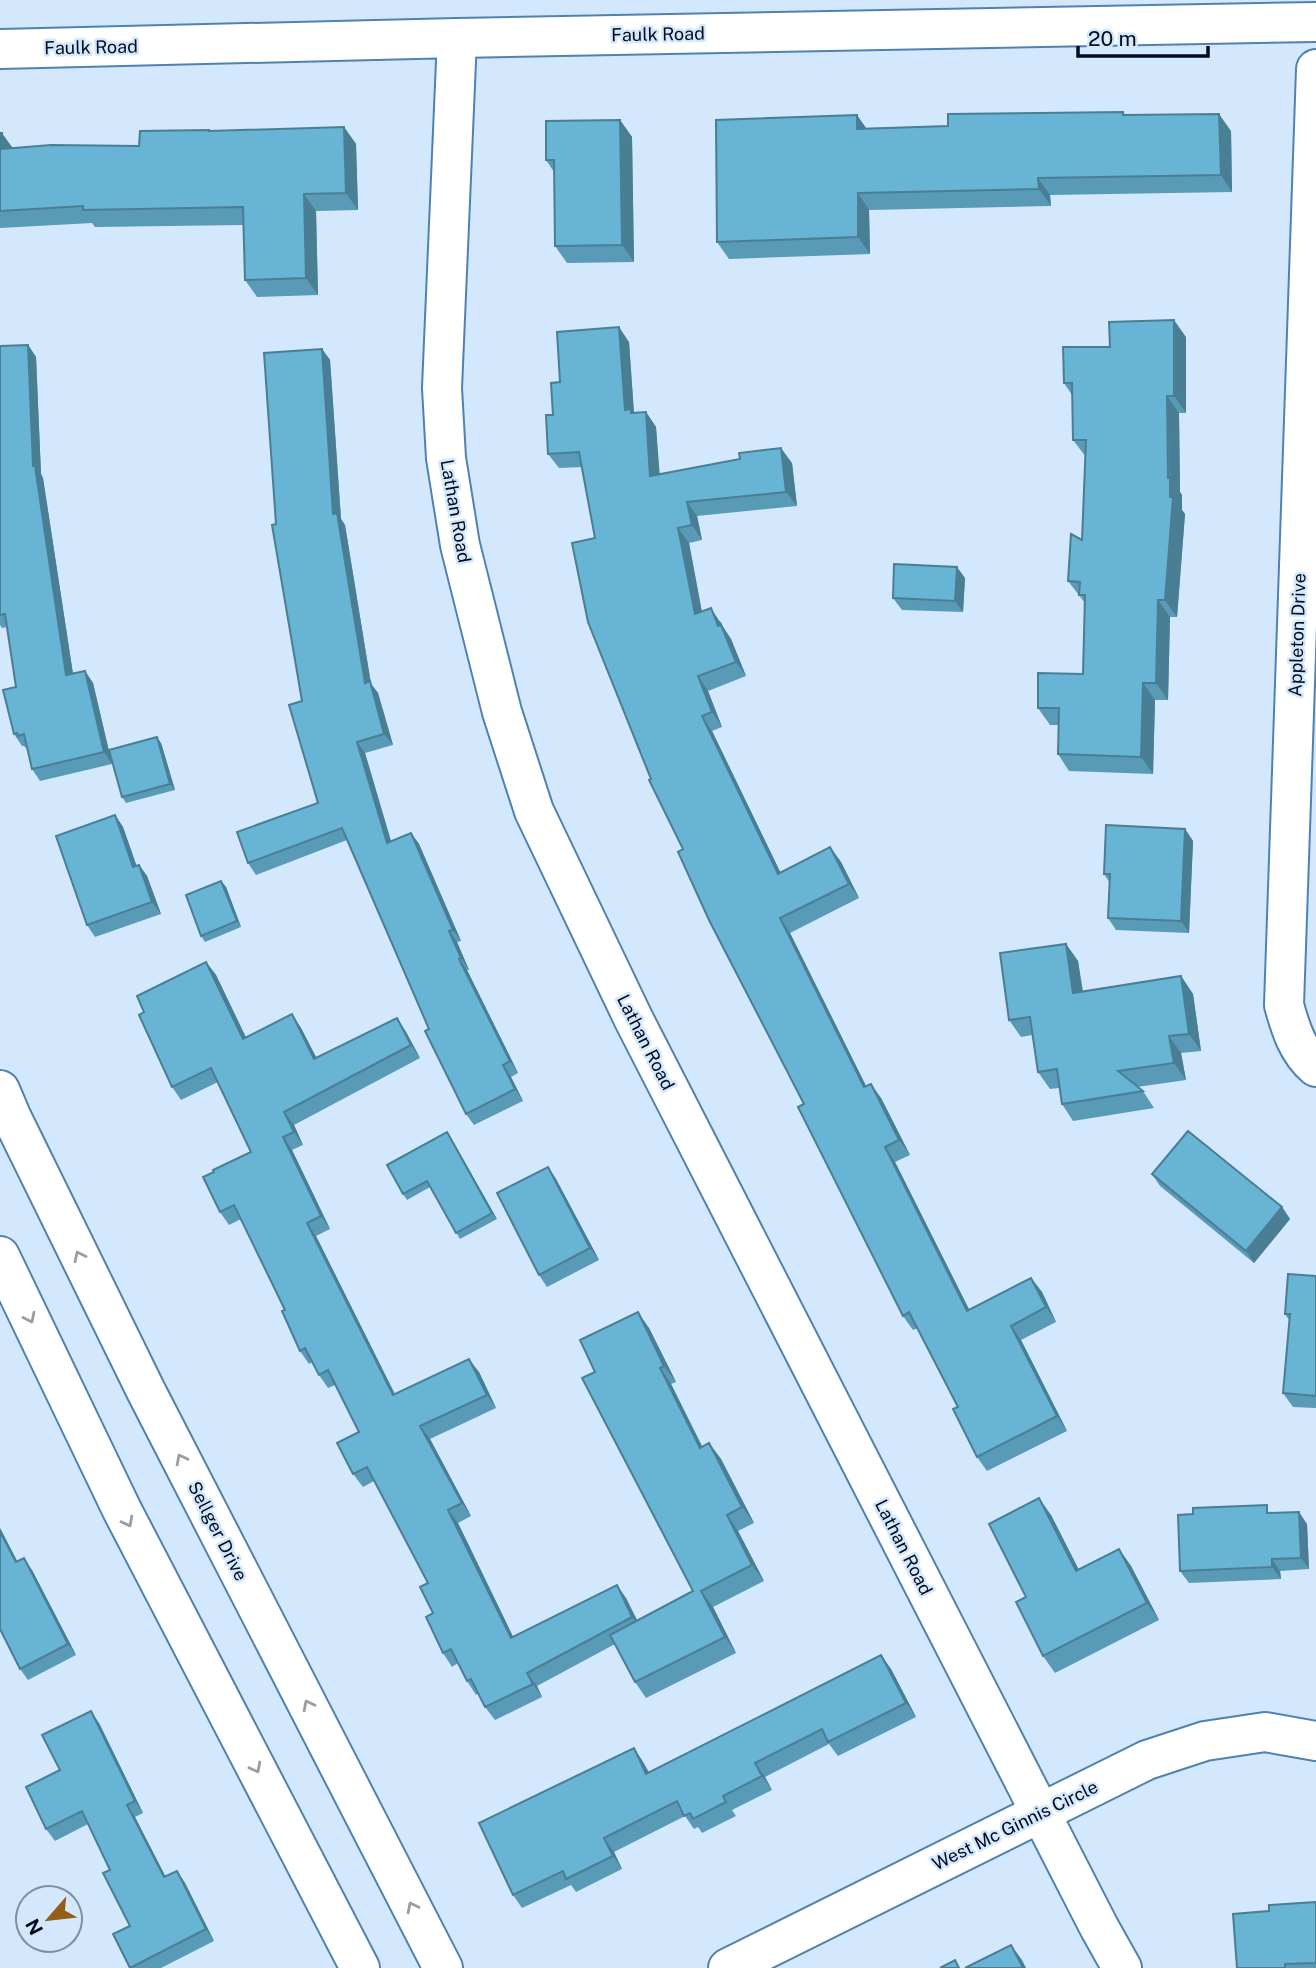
<svg xmlns="http://www.w3.org/2000/svg" width="1316" height="1968" viewBox="0 0 1316 1968" font-family="'Public Sans',sans-serif">
<rect width="100%" height="100%" fill="#d3e8fc"/>
<g fill="none" stroke-linecap="round" stroke-linejoin="round">
<defs>
<path id="minor" d="M457 38 442 388 446 458 460 545 502 712 534 811 634 1020 1099 1927 1122 1968
M0 49 457 38 1316 22
M1316 69 1284 1005C1290 1027 1297 1051 1316 1067
M0 1090 11 1116 146 1391 443 1968
M0 1256 122 1510 360 1968
M728 1968 1147 1760 1205 1741 1265 1732 1316 1741"/>
</defs>
<use href="#minor" stroke="#5082b1" stroke-width="42"/>
<use href="#minor" stroke="#fff" stroke-width="38"/>
</g>
<path fill="#599bb7" d="M1123 112 1126 115 1231 131 1232 192 1050 195 1051 206 869 210 870 254 729 259 717 242 866 128 948 126Z
M620 120 632 137 634 262 567 263 555 246 554 172 546 160Z
M344 127 356 144 358 210 316 211 318 295 257 297 245 280 243 225 95 227 92 223 0 228V133L13 148 139 146 209 130 210 131Z
M1186 337V413H1179L1180 492 1182 495V510L1185 514 1177 617H1170L1168 700H1155L1153 774 1069 771 1058 754V725H1050L1038 708 1083 674 1085 603 1068 581 1082 540 1086 457 1073 440 1072 395 1064 383 1110 347Z
M629 342 634 413 646 412 656 427 659 474 792 463 797 506 697 516 702 540 689 543 702 612 721 622 724 629 731 639 746 676 708 691 722 727 712 731 780 872 830 847 841 862 859 898 790 933 866 1086 881 1098 910 1155 895 1162 969 1310 1031 1278 1042 1292 1056 1322 1021 1340 1067 1431 987 1471 977 1457 958 1407 918 1328 913 1330 903 1316 651 779 595 538 582 467 559 468 548 454 553 415 560 382Z
M28 345 36 357 41 474 43 478 73 674 85 671 93 683 112 764 40 781 32 769 27 747 26 748 24 746H22L14 734 16 687 7 627 2 628 0 625V346Z
M322 349 330 360 341 519 345 525 371 684 378 693 393 745 365 753 391 841 411 833 419 844 461 941 457 942 469 970H467L518 1073 511 1077 523 1101 474 1125 466 1114 347 840 256 875 248 863 318 803 276 524Z
M965 578 963 612 902 610 893 598Z
M161 743 175 790 126 803 122 797Z
M115 815 123 827 136 866 139 865 147 876 161 914 95 937 87 925Z
M1185 829 1193 841 1189 933 1116 930 1108 918 1110 883 1104 874Z
M221 881 226 887 241 927 205 942 201 936Z
M1066 944 1078 961 1083 991 1181 976 1193 994 1201 1051 1181 1053 1186 1080 1137 1087 1143 1091 1154 1108 1073 1121 1062 1104 1059 1088 1050 1089 1038 1072 1032 1035 1021 1037 1009 1020Z
M206 962 216 975 246 1038 292 1014 301 1028 316 1058 397 1018 406 1032 420 1058 294 1125 303 1145 292 1150 330 1229 316 1236 395 1394 479 1372 496 1408 430 1439 471 1516 458 1523 513 1637 626 1598 637 1621 693 1591 595 1372 649 1328 676 1382 671 1384 702 1447 709 1443 721 1459 754 1523 738 1531 764 1581 713 1607 736 1653 646 1698 635 1682 615 1644 537 1686 542 1697 495 1720 485 1707 479 1693 476 1695 467 1681 458 1663 452 1667 443 1653 433 1613 428 1583 374 1481 363 1487 353 1474 359 1432 335 1385 328 1388 319 1375 312 1362 309 1364 300 1351 285 1310 241 1219 229 1225 220 1212 214 1172 251 1152 218 1082 181 1100 172 1087 144 1012Z
M451 1138 497 1219 460 1239 430 1187 407 1200 403 1194Z
M548 1167 556 1179 599 1260 547 1287 539 1275Z
M1152 1174 1282 1207 1290 1219 1254 1263 1160 1186Z
M1316 1276V1408L1293 1407 1283 1393 1289 1320 1285 1314Z
M1272 1513 1307 1524 1309 1569 1280 1571 1281 1579 1189 1583 1180 1571Z
M1051 1515 1079 1570 1119 1549 1131 1566 1159 1620 1055 1673 1043 1656 1026 1597Z
M0 1528 17 1562 32 1570 76 1655 28 1680 20 1669 0 1629Z
M881 1655 891 1669 916 1717 838 1756 829 1744 765 1777 772 1790 732 1810 736 1816 702 1833 698 1827 694 1829 685 1816 614 1852 622 1869 576 1892 571 1885 522 1908 513 1895 634 1748 643 1762 649 1772Z
M99 1723 143 1813 135 1817 165 1877 177 1871 185 1883 214 1941 161 1968H130L113 1934 130 1926 110 1870 88 1824 55 1841 46 1829 60 1770Z
M1316 1902V1968H1237L1269 1911Z"/>
<path fill="#497e95" d="M1219 114 1231 131 1232 192 1221 175Z
M857 115 869 132 857 129Z
M620 120 632 137 634 262 622 245Z
M344 127 356 144 358 210 346 193Z
M2 133 14 150 2 149Z
M1038 178 1050 195 1051 206 1039 189Z
M858 193 869 210 870 254 858 237Z
M304 194 316 211 318 295 306 278Z
M1174 320 1186 337V413L1174 396Z
M619 327 629 342 634 414 625 410Z
M28 345 36 357 41 474 43 478 75 687 66 675 33 466Z
M322 349 330 360 341 519 345 525 371 684 378 693 393 745 384 734 365 683 333 514Z
M1167 396 1179 413 1180 492 1182 495V510L1185 514 1177 617 1165 600 1170 497Z
M646 412 656 427 661 491 650 476Z
M781 448 792 463 797 506 786 492Z
M687 502 697 516 702 540 692 525Z
M678 528 689 543 705 629 695 614Z
M957 567 965 578 963 612 955 601Z
M1158 600 1170 617 1168 700 1156 683Z
M711 608 731 639 746 676 736 662 718 626Z
M85 671 93 683 112 764 104 752Z
M698 676 708 691 722 727 712 712Z
M1143 683 1155 700 1153 774 1141 757Z
M702 716 712 731 788 888 778 874Z
M157 737 161 743 175 790 170 784Z
M357 742 365 753 395 855 387 843Z
M115 815 123 827 141 878 133 867Z
M1185 829 1193 841 1189 933 1181 921Z
M411 833 419 844 461 941 453 930Z
M830 847 841 862 859 898 849 884Z
M139 865 147 876 161 914 152 902Z
M221 881 226 887 241 927 237 921Z
M780 918 790 933 874 1102 864 1087Z
M449 931 457 942 469 970 461 958Z
M1066 944 1078 961 1085 1010 1073 993Z
M459 959 467 970 518 1073 510 1061Z
M206 962 216 975 253 1052 243 1039Z
M1181 976 1193 994 1201 1051 1189 1034Z
M292 1014 301 1028 324 1072 314 1059Z
M397 1018 406 1032 420 1058 411 1045Z
M1169 1036 1181 1053 1186 1080 1174 1063Z
M503 1065 511 1077 523 1101 515 1089Z
M871 1084 881 1098 910 1155 899 1140Z
M284 1112 294 1125 303 1145 294 1132Z
M447 1132 451 1138 497 1219 492 1213Z
M283 1137 292 1150 330 1229 321 1216Z
M885 1147 895 1162 977 1325 967 1311Z
M548 1167 556 1179 599 1260 590 1248Z
M1282 1207 1290 1219 1254 1263 1246 1251Z
M307 1223 316 1236 402 1409 393 1395Z
M1031 1278 1042 1292 1056 1322 1046 1307Z
M638 1312 649 1328 676 1382 664 1366Z
M1011 1326 1021 1340 1067 1431 1057 1416Z
M469 1359 479 1372 496 1408 487 1395Z
M660 1368 671 1384 711 1464 700 1448Z
M420 1426 430 1439 471 1516 462 1503Z
M709 1443 721 1459 754 1523 742 1507Z
M1039 1498 1051 1515 1088 1588 1076 1571Z
M448 1510 458 1523 520 1651 511 1638Z
M1299 1512 1307 1524 1309 1569 1301 1558Z
M727 1515 738 1531 764 1581 752 1565Z
M0 1528 24 1574 16 1562 0 1532Z
M1119 1549 1131 1566 1159 1620 1147 1603Z
M24 1558 32 1570 76 1655 68 1644Z
M1272 1559 1280 1571 1281 1579 1272 1567Z
M617 1585 626 1598 642 1630 632 1617Z
M701 1591 713 1607 736 1653 725 1637Z
M881 1655 891 1669 916 1717 906 1703Z
M527 1673 537 1686 542 1697 533 1684Z
M91 1711 99 1723 143 1813 135 1801Z
M634 1748 643 1762 656 1787 646 1774Z
M755 1763 765 1777 772 1790 762 1776Z
M127 1805 135 1817 172 1889 164 1877Z
M604 1838 614 1852 622 1869 613 1856Z
M177 1871 185 1883 214 1941 206 1929Z
M1011 1945 1022 1960 1026 1968H1023Z"/>
<path fill="#68b4d5" stroke="#497e95" stroke-width="2" d="M1123 112V115L1219 114 1221 175 1038 178 1039 189 858 193V237L717 242 716 120 857 115V129L948 126V114Z
M620 120 622 245 555 246 554 160H546V121Z
M344 127 346 193 304 194 306 278 245 280 243 207 83 210V206L0 211V133H2V149L51 145 139 146 140 131 209 130V131Z
M1174 320V396H1167L1168 478H1170V497H1173L1165 600H1158L1156 683H1143L1141 757 1058 754 1059 708H1038V673L1083 674 1085 595H1079L1080 582 1068 581 1071 534 1082 540 1086 440H1073L1072 383H1064L1063 347H1110L1109 322Z
M619 327 625 410 631 409V413L646 412 650 476 740 459 739 453 781 448 786 492 687 502 692 525 678 528 695 614 711 608 718 626 721 625 736 662 698 676 712 712 702 716 778 874 830 847 849 884 780 918 864 1087 871 1084 899 1140 885 1147 967 1311 1031 1278 1046 1307 1011 1326 1057 1416 977 1457 953 1409 958 1407 909 1312 903 1316 798 1107 804 1104 709 920 678 852 683 849 649 780 651 779 588 622 572 543 595 538 579 452 548 454 546 415H553L551 383 560 382 557 332Z
M28 345 33 466H35L66 675 85 671 104 752 32 769 24 734 18 736 17 733 14 734 3 690 16 687 5 614 0 615V346Z
M322 349 333 514 337 513 365 683 370 681 384 734 357 742 387 843 411 833 453 930 449 931 461 958 459 959 510 1061 503 1065 515 1089 466 1114 425 1031 429 1029 342 828 248 863 237 832 318 803 289 705 302 701 272 525 276 524 264 353Z
M894 564 957 567 955 601 893 598Z
M157 737 170 784 122 797 109 750Z
M115 815 133 867 139 865 152 902 87 925 56 836Z
M1106 825 1185 829 1181 921 1108 918 1110 874H1104Z
M221 881 237 921 201 936 186 895Z
M1066 944 1073 993 1181 976 1189 1034 1169 1036 1174 1063 1118 1071 1143 1091 1062 1104 1057 1069 1038 1072 1030 1017 1009 1020 1000 953Z
M206 962 243 1039 292 1014 314 1059 397 1018 411 1045 284 1112 294 1132 283 1137 321 1216 307 1223 393 1395 469 1359 487 1395 420 1426 462 1503 448 1510 511 1638 617 1585 632 1617 527 1673 533 1684 485 1707 471 1679 467 1681 451 1649 443 1653 426 1617 433 1613 420 1587 428 1583 367 1467 353 1474 337 1443 359 1432 328 1370 319 1375 305 1348 300 1351 282 1311 285 1310 234 1205 220 1212 203 1177 214 1172 213 1170 251 1152 211 1068 172 1087 139 1015 144 1012 137 996Z
M1188 1131 1282 1207 1246 1251 1152 1174Z
M447 1132 492 1213 456 1233 427 1181 403 1194 387 1165Z
M548 1167 590 1248 539 1275 497 1193Z
M1288 1274 1316 1276V1396L1283 1393 1290 1314H1285Z
M638 1312 664 1366 660 1368 700 1448 709 1443 742 1507 727 1515 752 1565 701 1591 725 1637 635 1682 610 1635 693 1591 582 1378 595 1372 580 1340Z
M1039 1498 1076 1571 1119 1549 1147 1603 1043 1656 1016 1602 1026 1597 989 1524Z
M1267 1505V1513L1299 1512 1301 1558 1272 1559V1567L1180 1571 1178 1515 1193 1514V1508Z
M0 1532 16 1562 24 1558 68 1644 20 1669 0 1629Z
M881 1655 906 1703 828 1742 822 1729 755 1763 762 1776 723 1796 726 1802 693 1819 690 1813 684 1816 677 1801 604 1838 613 1856 566 1879 563 1871 513 1895 479 1823 634 1748 646 1774Z
M91 1711 135 1801 127 1805 164 1877 177 1871 206 1929 130 1968 113 1934 130 1926 103 1873 110 1870 82 1811 46 1829 26 1787 60 1770 42 1735Z
M1316 1902V1963L1285 1964V1968H1237L1233 1914 1269 1911V1905Z
M1011 1945 1023 1968H965Z
M955 1960 959 1968H940Z"/>
<defs><path id="oneway-chevron" d="M-2-3.5L2.5 0L-2 3.5" fill="none" stroke-width="1.6" stroke-linecap="round" stroke-linejoin="round" transform="scale(1.75)"/></defs>
<g stroke="#999ea5">
<use href="#oneway-chevron" transform="translate(79 1256) rotate(-116)"/>
<use href="#oneway-chevron" transform="translate(30 1318) rotate(64)"/>
<use href="#oneway-chevron" transform="translate(181 1459) rotate(-117)"/>
<use href="#oneway-chevron" transform="translate(128 1522) rotate(62)"/>
<use href="#oneway-chevron" transform="translate(308 1705) rotate(-117)"/>
<use href="#oneway-chevron" transform="translate(256 1768) rotate(62)"/>
<use href="#oneway-chevron" transform="translate(412 1907) rotate(-117)"/>
</g>
<g text-anchor="middle" dominant-baseline="central" stroke-width="5" stroke-linejoin="round" paint-order="stroke">
<g font-size="18" fill="#000c1d" stroke="#d3e8fc">
<text transform="translate(658 34) rotate(-1)">Faulk Road</text>
<text transform="translate(91 47) rotate(-1)">Faulk Road</text>
<text transform="translate(456 511) rotate(80)">Lathan Road</text>
<text transform="translate(1297 635) rotate(-88)">Appleton Drive</text>
<text transform="translate(646 1042) rotate(63)">Lathan Road</text>
<text transform="translate(218 1531) rotate(63)">Sellger Drive</text>
<text transform="translate(904 1547) rotate(63)">Lathan Road</text>
<text transform="translate(1015 1825) rotate(-26)">West Mc Ginnis Circle</text>
</g>
</g>
<g transform="translate(49 1919) rotate(242)"><circle r="33" fill="#d3e8fc" stroke="#7f90a3" stroke-width="2"/>
<path d="M0-5L12 26L0 18L-12 26Z" fill="#945e15"/>
<text y="-10" font-size="19" font-weight="bold" text-anchor="middle" fill="#000c1d">N</text>
</g>
<path d="M1078 46v10h130v-10" fill="none" stroke="#000c1d" stroke-width="3.5"/>
<text x="1088" y="46" font-size="21" fill="#000c1d" stroke="#d3e8fc" stroke-width="5" paint-order="stroke">20 m</text>
</svg>
